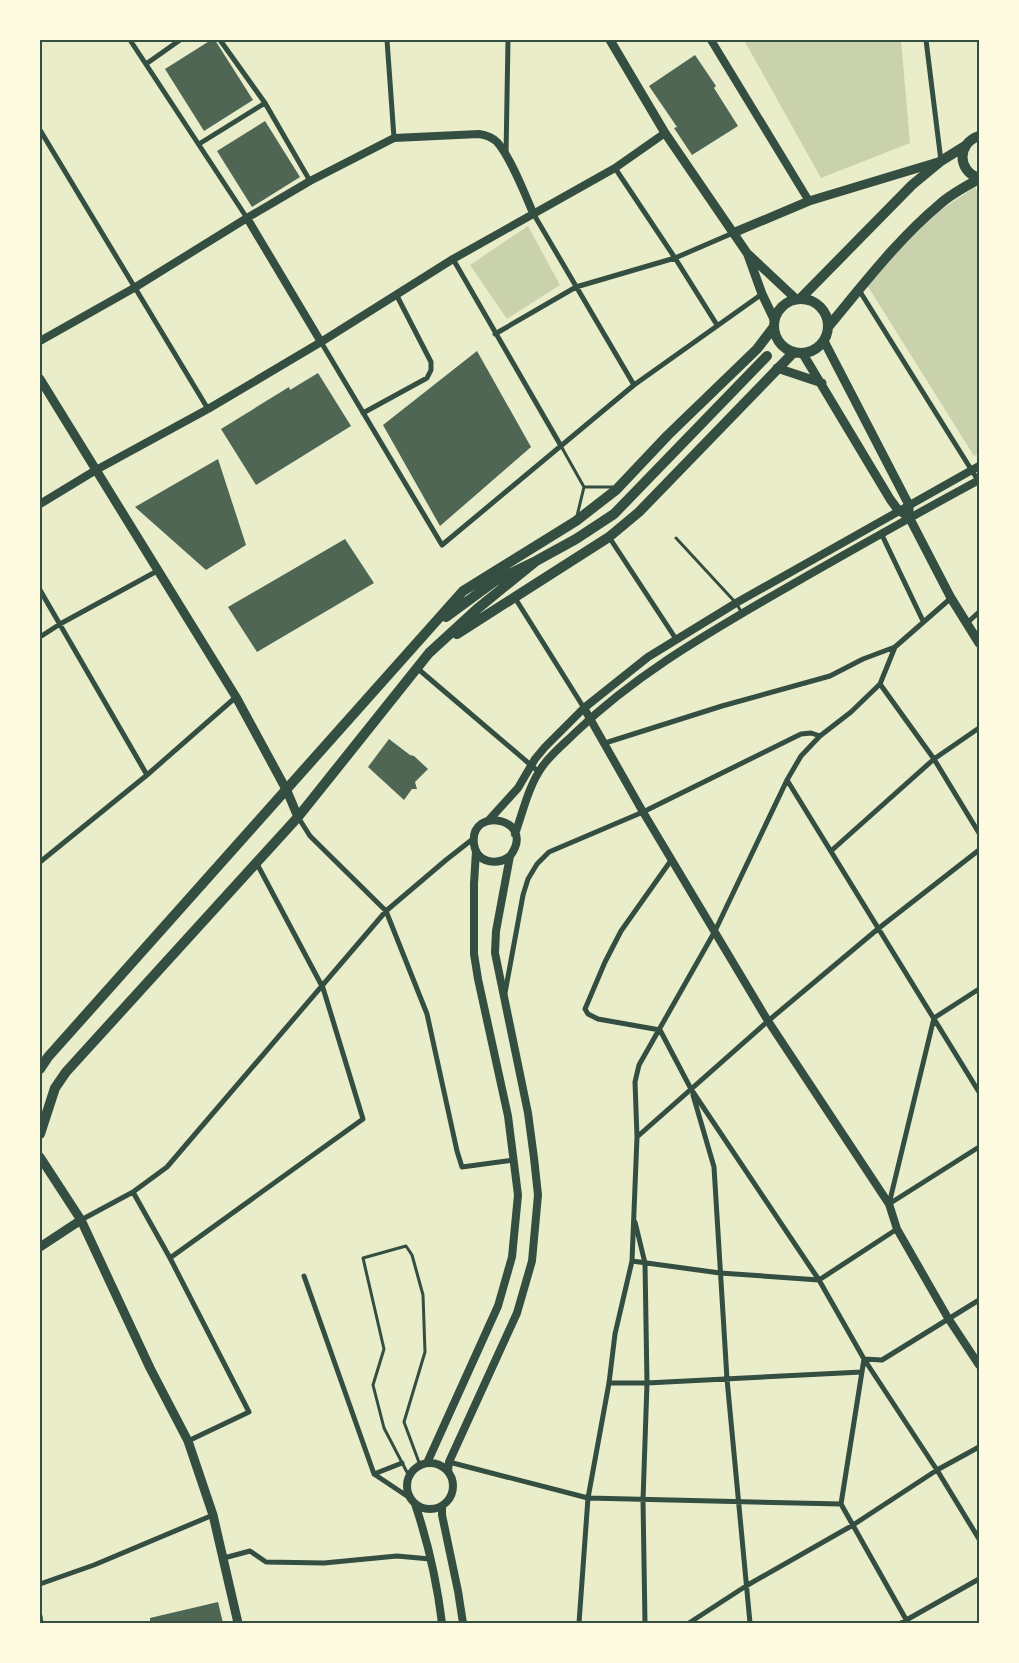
<svg xmlns="http://www.w3.org/2000/svg" width="1019" height="1663" viewBox="0 0 1019 1663" font-family="'Sofia Sans Condensed',sans-serif">
<rect width="100%" height="100%" fill="#e9edc9"/>
<path fill="#cad2ad" d="M744 40H901L910 143 821 178Z
M975 187 979 195V453L974 456 867 285 923 222Z
M528 226 560 285 507 319 470 265Z"/>
<path fill="#4f6655" d="M211 40H215L253 100 204 131 165 69Z
M695 55 716 86 714 88 738 126 692 155 674 128 677 127 649 86Z
M265 121 300 177 252 207 217 151Z
M477 351 531 447 440 526 383 425Z
M318 373 351 426 256 485 221 429 289 387 290 390Z
M218 459 246 545 206 570 135 507Z
M345 539 374 583 257 652 228 607Z
M389 739 410 755 414 756 428 769 415 782 417 789H412L404 800 368 767Z
M218 1602 223 1623H150V1618Z"/>
<g fill="none" stroke-linecap="round" stroke-linejoin="round">
<path stroke="#344e41" stroke-width="3" d="M561 446 584 487
M577 516 584 487H616
M676 538 736 603 742 613
M409 1476 384 1428 373 1385 384 1349 363 1258 406 1246 412 1255 423 1295 425 1352 404 1422 420 1465"/>
<path stroke="#344e41" stroke-width="5" d="M130 40 247 218
M220 40 265 103 310 181
M387 40 394 138
M926 40 941 161
M146 64 180 40
M40 130 208 409
M199 144 265 103
M506 155 508 40
M615 168 675 258 717 325
M533 213 634 385
M453 259 561 446
M859 290 979 482
M495 334 576 287 675 258 733 233
M321 342 442 545 634 385 762 294
M363 413 427 378 431 370V362L396 294
M881 533 923 621
M609 537 676 639
M40 590 147 775
M515 598 584 708
M967 623 979 612
M40 637 60 624 159 570
M417 668 539 772
M880 684 934 759 979 833
M605 743 722 706 830 676 863 659 895 647
M787 780 979 1092
M298 817 310 836 386 911 427 1014 457 1151 462 1167 514 1160
M831 851 934 759 979 728
M672 859 621 931 605 962 585 1009 588 1014 598 1019 660 1030 691 1089 819 1280 864 1359 937 1470 979 1539
M40 862 147 775 236 697
M505 993 523 895 528 879 537 864 549 852 643 812 801 734 811 733 820 736
M693 1095 714 1167 727 1379 750 1623
M637 1137 768 1021 879 928 979 850
M133 1192 170 1258 249 1412 188 1441
M889 1204 934 1018 979 989
M889 1204 979 1147
M81 1220 133 1192 167 1167 386 911 446 860 474 838
M635 1222 645 1263 647 1383 643 1500 645 1623
M170 1258 363 1119 323 988 256 862
M632 1261 720 1273 819 1280 897 1229
M304 1276 374 1474 410 1498
M609 1383H647L862 1372
M449 1462 588 1498 841 1504
M374 1474 402 1463
M224 1558 250 1551 266 1562 324 1563 397 1556 430 1559
M40 1584 94 1565 213 1515
M40 1616 41 1623
M579 1623 588 1498 609 1383 615 1334 632 1261 637 1137 635 1082 639 1065 715 931 787 780 801 756 820 736 851 712 880 684 895 647 951 598
M689 1623 746 1586 853 1525 937 1470 979 1447
M901 1623 979 1579
M908 1623 841 1504 864 1359 882 1360 979 1300"/>
<path stroke="#344e41" stroke-width="8" d="M711 40 809 201
M247 218 321 342 453 259 615 168 665 133
M40 341 134 288 247 218 310 181 394 138 479 134C486 135 492 137 497 142 510 156 525 194 533 213
M40 504 96 470 208 409 321 342
M584 708 643 812 768 1021 889 1204 897 1229 948 1318 979 1365
M489 820 518 788 535 759 545 747 584 708 648 657 736 603 979 466
M515 834C523 812 528 787 542 767 551 754 565 743 576 732 632 678 698 639 765 600 836 559 907 519 979 480
M407 1486a23 23 0 1 1 46 0a23 23 0 1 1-46 0Z
M427 1463 498 1306 512 1257 518 1195 508 1116 478 979 474 954V884L476 851
M448 1471 449 1462 517 1313 532 1261 538 1195 534 1158 528 1113 495 953 496 931 510 856C538 819 469 804 474 844 476 863 497 866 510 856
M415 1504C428 1542 437 1583 442 1623
M442 1506V1515L458 1591 463 1623"/>
<path stroke="#344e41" stroke-width="9" d="M610 40 665 133 747 253 796 299
M733 233 809 201 938 162
M748 255 762 294 774 319
M824 341 909 505V517L951 598 979 643
M803 354 890 499 898 510 909 517
M777 368 822 383
M40 379 236 697 287 791 298 817
M40 1157 81 1220 150 1368 188 1441 213 1515 238 1623
M40 1247 81 1220"/>
<path stroke="#344e41" stroke-width="10" d="M979 136C957 143 957 171 979 178
M801 298 912 185 941 161 965 146
M774 326a27 27 0 1 1 54 0a27 27 0 1 1-54 0Z
M828 327C863 285 898 239 940 204 951 194 966 186 979 179
M446 617 495 581 536 561 576 539 614 514 767 356
M457 634 609 537 639 512 793 353
M40 1069 48 1057 463 591 576 521 616 490 668 435 757 349 773 328
M40 1134 55 1088 66 1072 298 817 429 653 477 609 536 561"/>
</g>
<rect width="1019" height="1663" fill="none" stroke="#fefae0" stroke-width="82"/>
<rect x="41" y="41" width="937" height="1581" fill="none" stroke="#344e41" stroke-width="2"/>
</svg>
